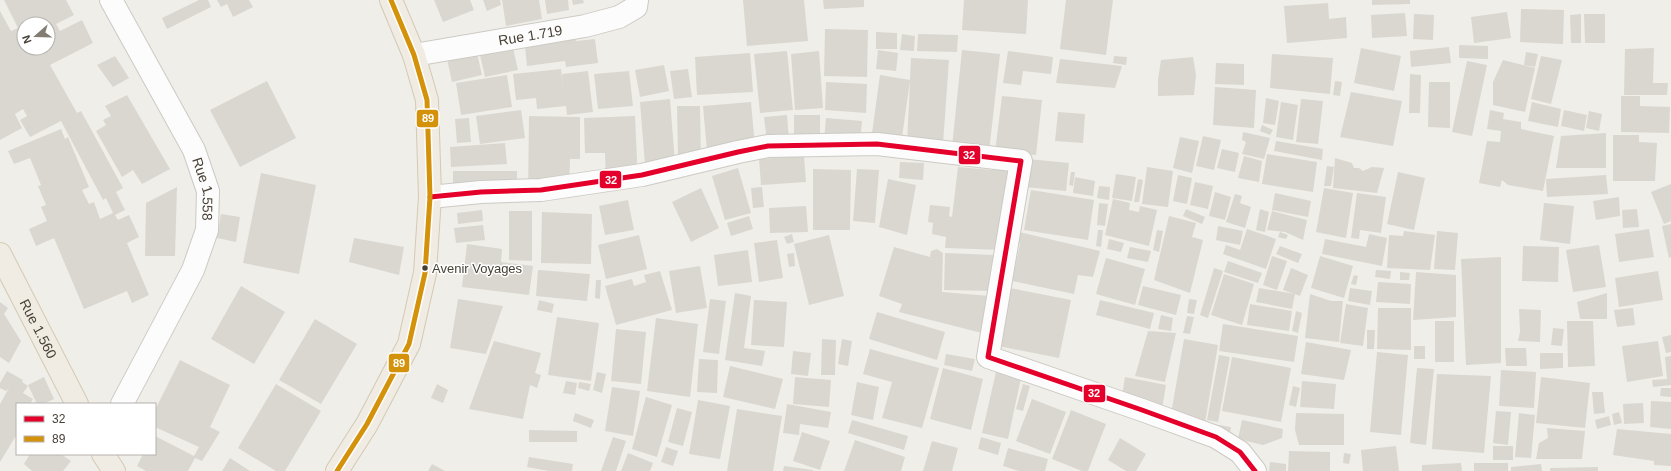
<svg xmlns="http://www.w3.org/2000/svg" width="1671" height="471" viewBox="0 0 1671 471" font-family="Helvetica,sans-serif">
<rect width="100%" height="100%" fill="#f0eee8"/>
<path fill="#dad7d1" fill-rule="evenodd" d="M4 0H66L74 15 56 24 60 31 82 20 93 43 50 65 77 113 81 111 123 188 116 192 125 210 115 215 118 220 129 215 139 237 127 243 149 295 132 303 127 291 84 309 54 238 36 246 29 229 47 221 41 207 46 205 38 186 41 185 30 158 14 164 8 151 61 129 65 139 68 137 89 187 82 190 89 204 94 202 100 219 113 213 106 198 103 200 61 121 30 137 20 120 27 116 23 109 15 114 22 128 0 140V11L11 31 18 28ZM24 24H48V48H24Z
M199 0H208L211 7 167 29 162 18Z
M217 0H249L253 7 233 17 227 4 221 7Z
M434 0H470L474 10 443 22Z
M483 0H500L501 5 487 11Z
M502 0H539L542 19 506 26Z
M545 0H568L569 10 547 14Z
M572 0H583L584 3 573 5Z
M743 0H804L808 41 747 46Z
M823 0H864V7L824 9Z
M964 0H1028L1026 34 962 30Z
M1066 0H1113L1106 55 1060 49Z
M1372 0H1410V4L1372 5Z
M1328 3 1329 19 1346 17 1347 38 1287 43 1284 6Z
M1521 9 1564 10 1563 44 1520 42Z
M1507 12 1511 38 1474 43 1471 17Z
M1405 13 1407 36 1372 38 1371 15Z
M1414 14 1434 15 1433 40 1413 39Z
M1581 14V43H1571L1570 15Z
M1584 14H1605V43H1585Z
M575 27 576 41 595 39 598 63 566 67 565 61 527 66 524 36Z
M825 29 868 30 867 77 824 76Z
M876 32 897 33V49H876Z
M902 34 915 36 914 51 900 50Z
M918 34 958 35 957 52 917 51Z
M1459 45 1488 46V59L1459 58Z
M1449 47 1451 63 1411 67 1410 51Z
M513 48 518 70 485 77 480 55Z
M1361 48 1401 56 1394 91 1354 83Z
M1654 48 1653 83H1668L1667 95H1624L1625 49Z
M878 50 898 53 896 71 876 69Z
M962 50 1000 54 989 152 952 147Z
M787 51 793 110 760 113 754 54Z
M819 51 823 108 795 110 791 54Z
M1008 51 1053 57 1051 74 1023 71 1021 85 1003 83Z
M1526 52 1538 54 1535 67 1524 65Z
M477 53 482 75 452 82 447 59Z
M750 53 753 92 697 95 695 57Z
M1272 54 1333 58 1330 94 1270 88Z
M115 56 129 78 113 87 97 65Z
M1114 56 1127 57 1126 65 1113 63Z
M1541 56 1562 60 1551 104 1531 99Z
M1193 57 1196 75 1194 95 1158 96V79L1161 60Z
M911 58 949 60 943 144 907 143 910 81 902 137 872 133 880 75 910 80Z
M1060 59 1122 66 1115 88 1056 83Z
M1503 60 1535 68 1525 112 1493 105V82Z
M1467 61 1487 65 1472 136 1452 132Z
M1216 63 1244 64V85L1215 84Z
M664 65 669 91 640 97 635 70Z
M561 69 563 87 562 74 588 71 593 112 567 115 566 106 537 109 536 98 516 100 513 74Z
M688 69 692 97 674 99 670 71Z
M629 71 633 106 598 109 594 74Z
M1410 74 1421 75 1420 113H1409Z
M507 75 512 107 461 115 456 83Z
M267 81 296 138 240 167 210 110Z
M1335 81 1342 82 1340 96 1333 95Z
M826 82 867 84 866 113 825 110Z
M1429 82H1450V128L1428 127Z
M1215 87 1256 90 1254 128 1213 125Z
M1351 92 1402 101 1393 146 1340 137Z
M127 95 170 169 142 184 133 170 122 177 96 131 106 125 103 120 111 116 105 106Z
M1002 96 1042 100 1036 155 995 152Z
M1621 96H1640V106L1670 107 1669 133 1621 132Z
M1266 98 1279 101 1275 125 1263 123Z
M670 99 675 163 645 165 640 102Z
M1301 99 1323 101 1318 144 1296 142Z
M751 102 755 147 707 151 703 106Z
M1281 102 1298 105 1293 140 1276 137Z
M1532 102 1561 109 1558 127 1528 121Z
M677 106H700L701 159H678Z
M521 110 525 138 480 144 476 116Z
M1490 110 1504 113 1503 119 1521 122V129L1554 136 1543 191 1508 185 1502 180 1500 187 1479 183 1487 141 1500 142 1501 131 1487 129Z
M1564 110 1587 115 1584 131 1561 126Z
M1589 111 1602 114 1599 131 1586 128Z
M1058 112 1085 114 1083 143 1055 141Z
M787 115 789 141 767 142 764 117Z
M794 115H820V140H794Z
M529 116 580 117V159H570L569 195 528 194Z
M635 116 638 181 606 182 605 153H585L584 118Z
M469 118 471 142 457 143 455 119Z
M826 118 862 121 860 143 824 140Z
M1262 125 1273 130 1270 135 1260 131Z
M1243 132 1270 138 1264 159 1242 154 1246 142 1242 140Z
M1606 133V168H1556L1561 136Z
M1613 135H1639V142L1657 143 1655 181H1613Z
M1203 136 1221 140 1214 170 1196 166Z
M1180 137 1199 141 1192 173 1173 168Z
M1276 141 1323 149 1322 160 1274 151Z
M505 143 507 164 451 167 450 147Z
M1222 149 1239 153 1235 172 1217 168Z
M1267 154 1317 162 1313 192 1262 184Z
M804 156 806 182 761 185 759 159Z
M1244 156 1262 161 1259 182 1238 178Z
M1335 158 1352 163 1354 168H1359L1363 171 1372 167 1384 168 1377 193 1333 188Z
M1028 159 1069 163 1066 191 1025 187Z
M900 162 924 163 923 180 899 178Z
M992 165 1016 167 1003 250 945 248 946 237 932 234 933 223 928 222 930 205 950 207 949 216 952 217 958 167 992 170Z
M1327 166 1334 167 1331 186H1324Z
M1147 167 1173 171 1168 207 1142 204Z
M738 168 751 213 725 220 712 176Z
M813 169 851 170 850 230H813Z
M857 169 879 170 875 223 853 221Z
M453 171H517V195H453Z
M1071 172H1075L1073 186 1069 185Z
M1398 172 1425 178 1414 230 1387 224Z
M261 173 316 185 299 274 243 263Z
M1116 174 1136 177 1132 201 1112 198Z
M1178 175 1192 178 1187 204 1173 201Z
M1606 175 1608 194 1547 197 1546 179Z
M1075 177 1095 181 1093 196 1073 193Z
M888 179 916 185 907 235 879 227Z
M1138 179 1143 180 1139 202H1134Z
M1195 182 1213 186 1208 209 1190 205Z
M1671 184V221L1664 224 1651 192Z
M1099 186 1110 187 1109 200 1097 198Z
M177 187 175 256H145L146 203Z
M762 187 764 207 753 208 751 188Z
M701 188 719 228 691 242 672 202Z
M1324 188 1353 193 1346 238 1316 232Z
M1031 190 1094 200 1088 240 1024 230Z
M1215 192 1231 197 1225 220 1209 216Z
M1275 193 1311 201 1308 217 1272 210Z
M1357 193 1386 197 1381 233 1360 230 1359 239 1351 238Z
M1235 194 1242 196 1240 203 1251 207 1245 228 1226 222Z
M1619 197 1620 216 1596 220 1593 201Z
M1113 199 1130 203 1129 210 1139 212 1140 206 1157 210 1149 246 1105 235Z
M628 200 634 230 605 235 599 206Z
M1099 203 1108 204 1105 226 1097 225Z
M1544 203 1574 206 1570 244 1540 240Z
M806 206 808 232 770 233 769 208Z
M1186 209 1205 217 1202 224 1183 216Z
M1260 209 1269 212 1265 232 1256 230Z
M1637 209 1639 227 1623 228 1622 210Z
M482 210 483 221 458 224 457 213Z
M509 211H532V261L509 260Z
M1272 211 1307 220 1303 240 1285 232 1267 230Z
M542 212 592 214 591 264 541 263Z
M221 214 240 217 236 242 217 238Z
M749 216 753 229 731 236 727 223Z
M1169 216 1196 223 1192 237 1203 240 1190 293 1154 280Z
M1671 224V257L1669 258 1662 226Z
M483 225 485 240 456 243 454 228Z
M1218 226 1243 231 1240 245 1216 240Z
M1247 229 1276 239 1266 269 1223 254 1226 245 1240 250Z
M1649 229 1654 257 1619 262 1615 234Z
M1098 230H1103L1101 247 1096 246Z
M1157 230 1163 231 1159 252 1153 250Z
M1015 231 1100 251 1093 277 1078 275 1074 294 1012 281 1020 244 1013 243Z
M1404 231 1435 235 1430 270 1387 268 1389 235 1403 236Z
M1437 231 1458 233 1455 270 1434 269Z
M1280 232 1288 235 1286 239 1278 237Z
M792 234 794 242 787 244 784 237Z
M1369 234 1387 238 1382 266 1322 254 1325 239 1366 247Z
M639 235 647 269 606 279 598 245Z
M829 235 844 296 809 305 794 244Z
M354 238 404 247 399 275 349 262Z
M1109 239 1124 243 1121 252 1107 249Z
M777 240 783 278 759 282 754 243Z
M467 244 502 249 501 262 533 266 529 295 462 287Z
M1599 245 1606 287 1573 292 1566 250Z
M1280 246 1302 254 1298 263 1276 254Z
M1523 246 1559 247 1558 282 1522 281Z
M894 247 930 257 931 251 937 249 943 253 942 292 990 296 982 333 899 312 902 304 879 296Z
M1130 247 1151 251 1148 262 1127 258Z
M748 250 752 282 718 286 714 255Z
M794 253 795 266 789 267 787 254Z
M945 253 994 255 993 291 944 290Z
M1272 256 1287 261 1277 290 1263 285Z
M1320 256 1353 266 1344 298 1311 288Z
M1501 257V363L1466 365 1461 259Z
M1106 258 1145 269 1135 305 1096 294Z
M1228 261 1262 273 1258 283 1224 272Z
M700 266 707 308 676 313 669 271Z
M1214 268 1223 271 1208 318 1200 315Z
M1291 268 1308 275 1300 296 1283 290Z
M538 270 590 274 587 301 536 296Z
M1376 270 1391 271 1390 279 1375 277Z
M660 271 672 310 616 325 605 286 632 279 634 286 646 282 644 275Z
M1658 271 1663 300 1619 307 1615 278Z
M1400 272 1410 273 1409 280H1400Z
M1416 272 1456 275V317L1413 320Z
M1224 274 1254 284 1242 325 1211 315Z
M1354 275 1358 276 1356 285 1351 284Z
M596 280H601L600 299 595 298Z
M1378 282 1411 284 1410 304 1376 302Z
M241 286 285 312 254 364 211 339Z
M1143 286 1181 295 1176 315 1138 305Z
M1010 288 1071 300 1059 358 998 346Z
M1259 288 1295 294 1292 309 1256 302Z
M1350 288 1372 291 1370 305 1348 301Z
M735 293 751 296 744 348 765 351 762 366 725 360Z
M1607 293V319H1580L1577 302Z
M1310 294 1331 301H1343L1339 342 1305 338Z
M458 299 503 306 486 354 450 348Z
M710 299 726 301 719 354 703 352Z
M1189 299 1197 300 1194 314 1187 313Z
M539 300 554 304 552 313 537 310Z
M754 300 787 302 784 347 751 345Z
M1100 300 1154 313 1150 329 1096 315Z
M0 302 8 308 4 314 21 341 9 363 0 357Z
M1250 304 1292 311 1289 331 1247 325Z
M1346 304 1368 308 1363 346 1340 343Z
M1378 308H1411V350L1377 349Z
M1633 308 1635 325 1617 327 1614 310Z
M1519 309 1541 310 1540 342 1518 341 1520 332Z
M1296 311 1302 313 1298 333 1292 331Z
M877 312 945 332 937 360 869 339Z
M1161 315 1173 318 1171 331 1158 329Z
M1187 316 1194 317 1190 334 1183 333Z
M557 317 599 323 591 381 548 375Z
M656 318 698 324 690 397 647 391Z
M315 319 357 344 321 404 279 380Z
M1435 321H1454V362H1435Z
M1567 321H1593L1595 366 1568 367Z
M1223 324 1298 336 1294 362 1219 351Z
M1553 328 1564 329 1562 346 1551 345Z
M616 329 646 332 641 384 611 381Z
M1367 330H1375L1374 349H1367Z
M1148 331 1176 333 1165 382 1135 376Z
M1671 335V352L1666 353 1662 337Z
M822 339 836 340 835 375H821Z
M842 339 852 341 848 366 838 364Z
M1184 339 1218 345 1205 423 1231 427 1229 439 1170 420Z
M494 341 541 353 535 373 541 375 537 388 530 385 523 419 469 409Z
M1658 341 1663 376 1627 382 1622 346Z
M1306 342 1351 350 1344 380 1301 374Z
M1414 346H1425V359H1414Z
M1505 348H1526L1527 366H1506Z
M870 349 939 368 922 428 882 418 892 382 863 374Z
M793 351 811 353 808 376 791 374Z
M1377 352 1408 355 1401 435 1370 432Z
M1540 353H1563V368L1540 369Z
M946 354 975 359 972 371 944 365Z
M1219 355 1230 357 1218 422 1207 420Z
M1671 356V385L1653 387 1652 380 1667 379 1665 357Z
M1232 357 1291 368 1281 422 1222 411Z
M699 359 718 360 717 393 697 392Z
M180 360 230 385 210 427 220 432 202 461 195 458 188 471H146L137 466 143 454H155V436L194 456 199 447 155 427V410Z
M730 366 783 379 775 409 723 397Z
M943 368 983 379 971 430 930 419Z
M1417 368 1434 369 1426 445 1410 443Z
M1501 370 1536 372 1534 408 1499 406Z
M7 371 23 380 22 382 28 386 23 393 33 399 30 404H17V434L0 462V404L9 388 6 391 0 388V383Z
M597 372 606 374 602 393 593 390Z
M996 372 1021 378 1008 439 982 433Z
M1437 374 1491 376 1484 453 1432 449Z
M44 377 54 399 43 404H37L28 385Z
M795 377 831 380 829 407 793 404Z
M1125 377 1166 385 1161 415 1120 408Z
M1541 377 1590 383 1585 428 1536 423Z
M566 381 577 383 575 395 563 393Z
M1302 381 1336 384 1334 409 1300 407Z
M579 382 591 384 589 391 578 388Z
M857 382 879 387 873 420 851 415Z
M276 384 321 411 285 471H276L238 448Z
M437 384 448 390 443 403 431 398Z
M1023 384 1030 386 1023 411 1016 409Z
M1293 386 1300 388 1296 407 1289 405Z
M612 387 640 391 633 436 605 431Z
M1661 388H1671V397L1660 396Z
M1592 392H1603L1605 413 1594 414Z
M646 397 672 405 657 457 632 449Z
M1032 399 1066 412 1050 454 1016 441Z
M698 400 730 406 720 459 689 454Z
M1651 401 1671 402V429L1650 427Z
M1643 403 1644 423 1624 424 1623 404Z
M787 404 831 412 828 428 800 424 799 435 783 433Z
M677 408 692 412 683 446 668 442Z
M737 409 782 416 773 471H727Z
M1071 410 1106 424 1088 471H1082L1052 459Z
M1496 411 1511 412 1508 445 1493 443Z
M1619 412 1622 423 1614 425 1612 414Z
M575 413 594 420 591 428 573 421Z
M1296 413 1344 414V445H1299L1295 430Z
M1519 413 1535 415 1531 458 1515 457Z
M1609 416 1611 425 1597 429 1595 420Z
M852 420 908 436 904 450 848 433Z
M1242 420 1283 429 1282 438 1263 445 1238 439Z
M1547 428 1585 431 1582 459H1536L1539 443 1548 438Z
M1617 429 1671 434V466L1654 465V461L1613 455Z
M529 430 577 431V442H529Z
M802 432 830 441 820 470 793 461Z
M613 437 626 441 616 471H601Z
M981 437 1001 443 998 455 978 449Z
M1120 438 1146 454 1136 471H1126L1108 460Z
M855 440 905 457 901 471H844Z
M932 441 958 448 952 471H923Z
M1396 446 1399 471H1363L1361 450Z
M1493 446H1513V460H1493Z
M666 447 678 451 673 466 661 462Z
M1008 448 1048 459 1045 471H1019L1003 466Z
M1289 451 1330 452V471H1288Z
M628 453 653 463 650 471H621Z
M1344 453 1351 454 1349 464 1343 463Z
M30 454H61L71 461 63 471H32L24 464Z
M529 457 573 464 572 471H549L527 467Z
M230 458 250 471H222Z
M1270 462 1286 464V471H1269Z
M1461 463 1462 471H1422V465Z
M1474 463H1508V471H1474Z
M432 464 445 471H428Z
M1541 464 1542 471H1511V467Z
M784 466 813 470V471H783Z
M1598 467V471H1550V468Z"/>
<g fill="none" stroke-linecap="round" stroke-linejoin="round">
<defs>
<g id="minor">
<path id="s1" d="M111 0 194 150 208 191 207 230 193 270 122 404"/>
<path id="s2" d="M414 55 585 26 619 17 636 7 637 0"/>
<path d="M430 197 481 192 541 190 642 175 738 152 768 146 877 144 1021 161 988 357 1142 410 1216 437 1240 452 1255 471"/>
</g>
<g id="major">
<path id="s3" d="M0 254 77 404"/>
<path d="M103 454 114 471"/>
<path d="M337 471 367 424 409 344 425 273 430 197 427 100 414 55 391 0"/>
</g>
</defs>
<use href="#minor" stroke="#cccac4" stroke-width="24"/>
<use href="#major" stroke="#d3c9b5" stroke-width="24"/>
<use href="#minor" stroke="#fdfcfc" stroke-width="22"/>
<use href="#major" stroke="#f1ece3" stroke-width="22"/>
<defs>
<path id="bus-1" d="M430 197 481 192 541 190 642 175 738 152 768 146 877 144 1021 161 988 357 1142 410 1216 437 1240 452 1255 471"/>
<path id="bus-2" d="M337 471 367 424 409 344 425 273 430 197 427 100 414 55 391 0"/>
</defs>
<use href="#bus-1" stroke="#fff" stroke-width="8"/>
<use href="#bus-2" stroke="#fff" stroke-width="8"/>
<use href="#bus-1" stroke="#e4002b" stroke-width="5"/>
<use href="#bus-2" stroke="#d4910a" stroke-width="5"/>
</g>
<circle fill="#463f34" stroke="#fff" stroke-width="1.5" cx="425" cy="268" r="3.5"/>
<g text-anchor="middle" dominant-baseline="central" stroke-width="3" stroke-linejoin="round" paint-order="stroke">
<g font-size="13" fill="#463f34" stroke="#fff" text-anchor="start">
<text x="432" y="268">Avenir Voyages</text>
</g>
<g font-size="14" fill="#463f34" stroke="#fff">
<text stroke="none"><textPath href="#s2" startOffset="118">Rue 1.719</textPath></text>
<text stroke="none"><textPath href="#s1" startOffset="212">Rue 1.558</textPath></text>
<text stroke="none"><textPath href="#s3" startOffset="84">Rue 1.560</textPath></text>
</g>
</g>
<g stroke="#fff" stroke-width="1.5">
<rect x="416" y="109" width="23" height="19" rx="4" fill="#d4910a"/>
<rect x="958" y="145" width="23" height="20" rx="4" fill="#e4002b"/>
<rect x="599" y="170" width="23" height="19" rx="4" fill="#e4002b"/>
<rect x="388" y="353" width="22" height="20" rx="4" fill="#d4910a"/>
<rect x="1083" y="384" width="23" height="19" rx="4" fill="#e4002b"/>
</g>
<g font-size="11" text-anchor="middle" font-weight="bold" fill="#fff">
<text x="428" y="122">89</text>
<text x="969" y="159">32</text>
<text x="611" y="184">32</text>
<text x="399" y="367">89</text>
<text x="1094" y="397">32</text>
</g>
<rect x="16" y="403" width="140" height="52" fill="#ffffff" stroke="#b5b2ae"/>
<rect x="24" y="416" width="20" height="6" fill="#e4002b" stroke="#b5b2ae"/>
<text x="52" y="423" font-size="12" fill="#463f34">32</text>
<rect x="24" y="436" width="20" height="6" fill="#d4910a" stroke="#b5b2ae"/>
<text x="52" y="443" font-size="12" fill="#463f34">89</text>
<g transform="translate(36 36) rotate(250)"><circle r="19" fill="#ffffff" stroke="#b5b2ae"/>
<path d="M0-3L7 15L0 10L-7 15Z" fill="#827c73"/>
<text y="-6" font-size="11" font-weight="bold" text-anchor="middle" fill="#463f34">N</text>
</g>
</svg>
